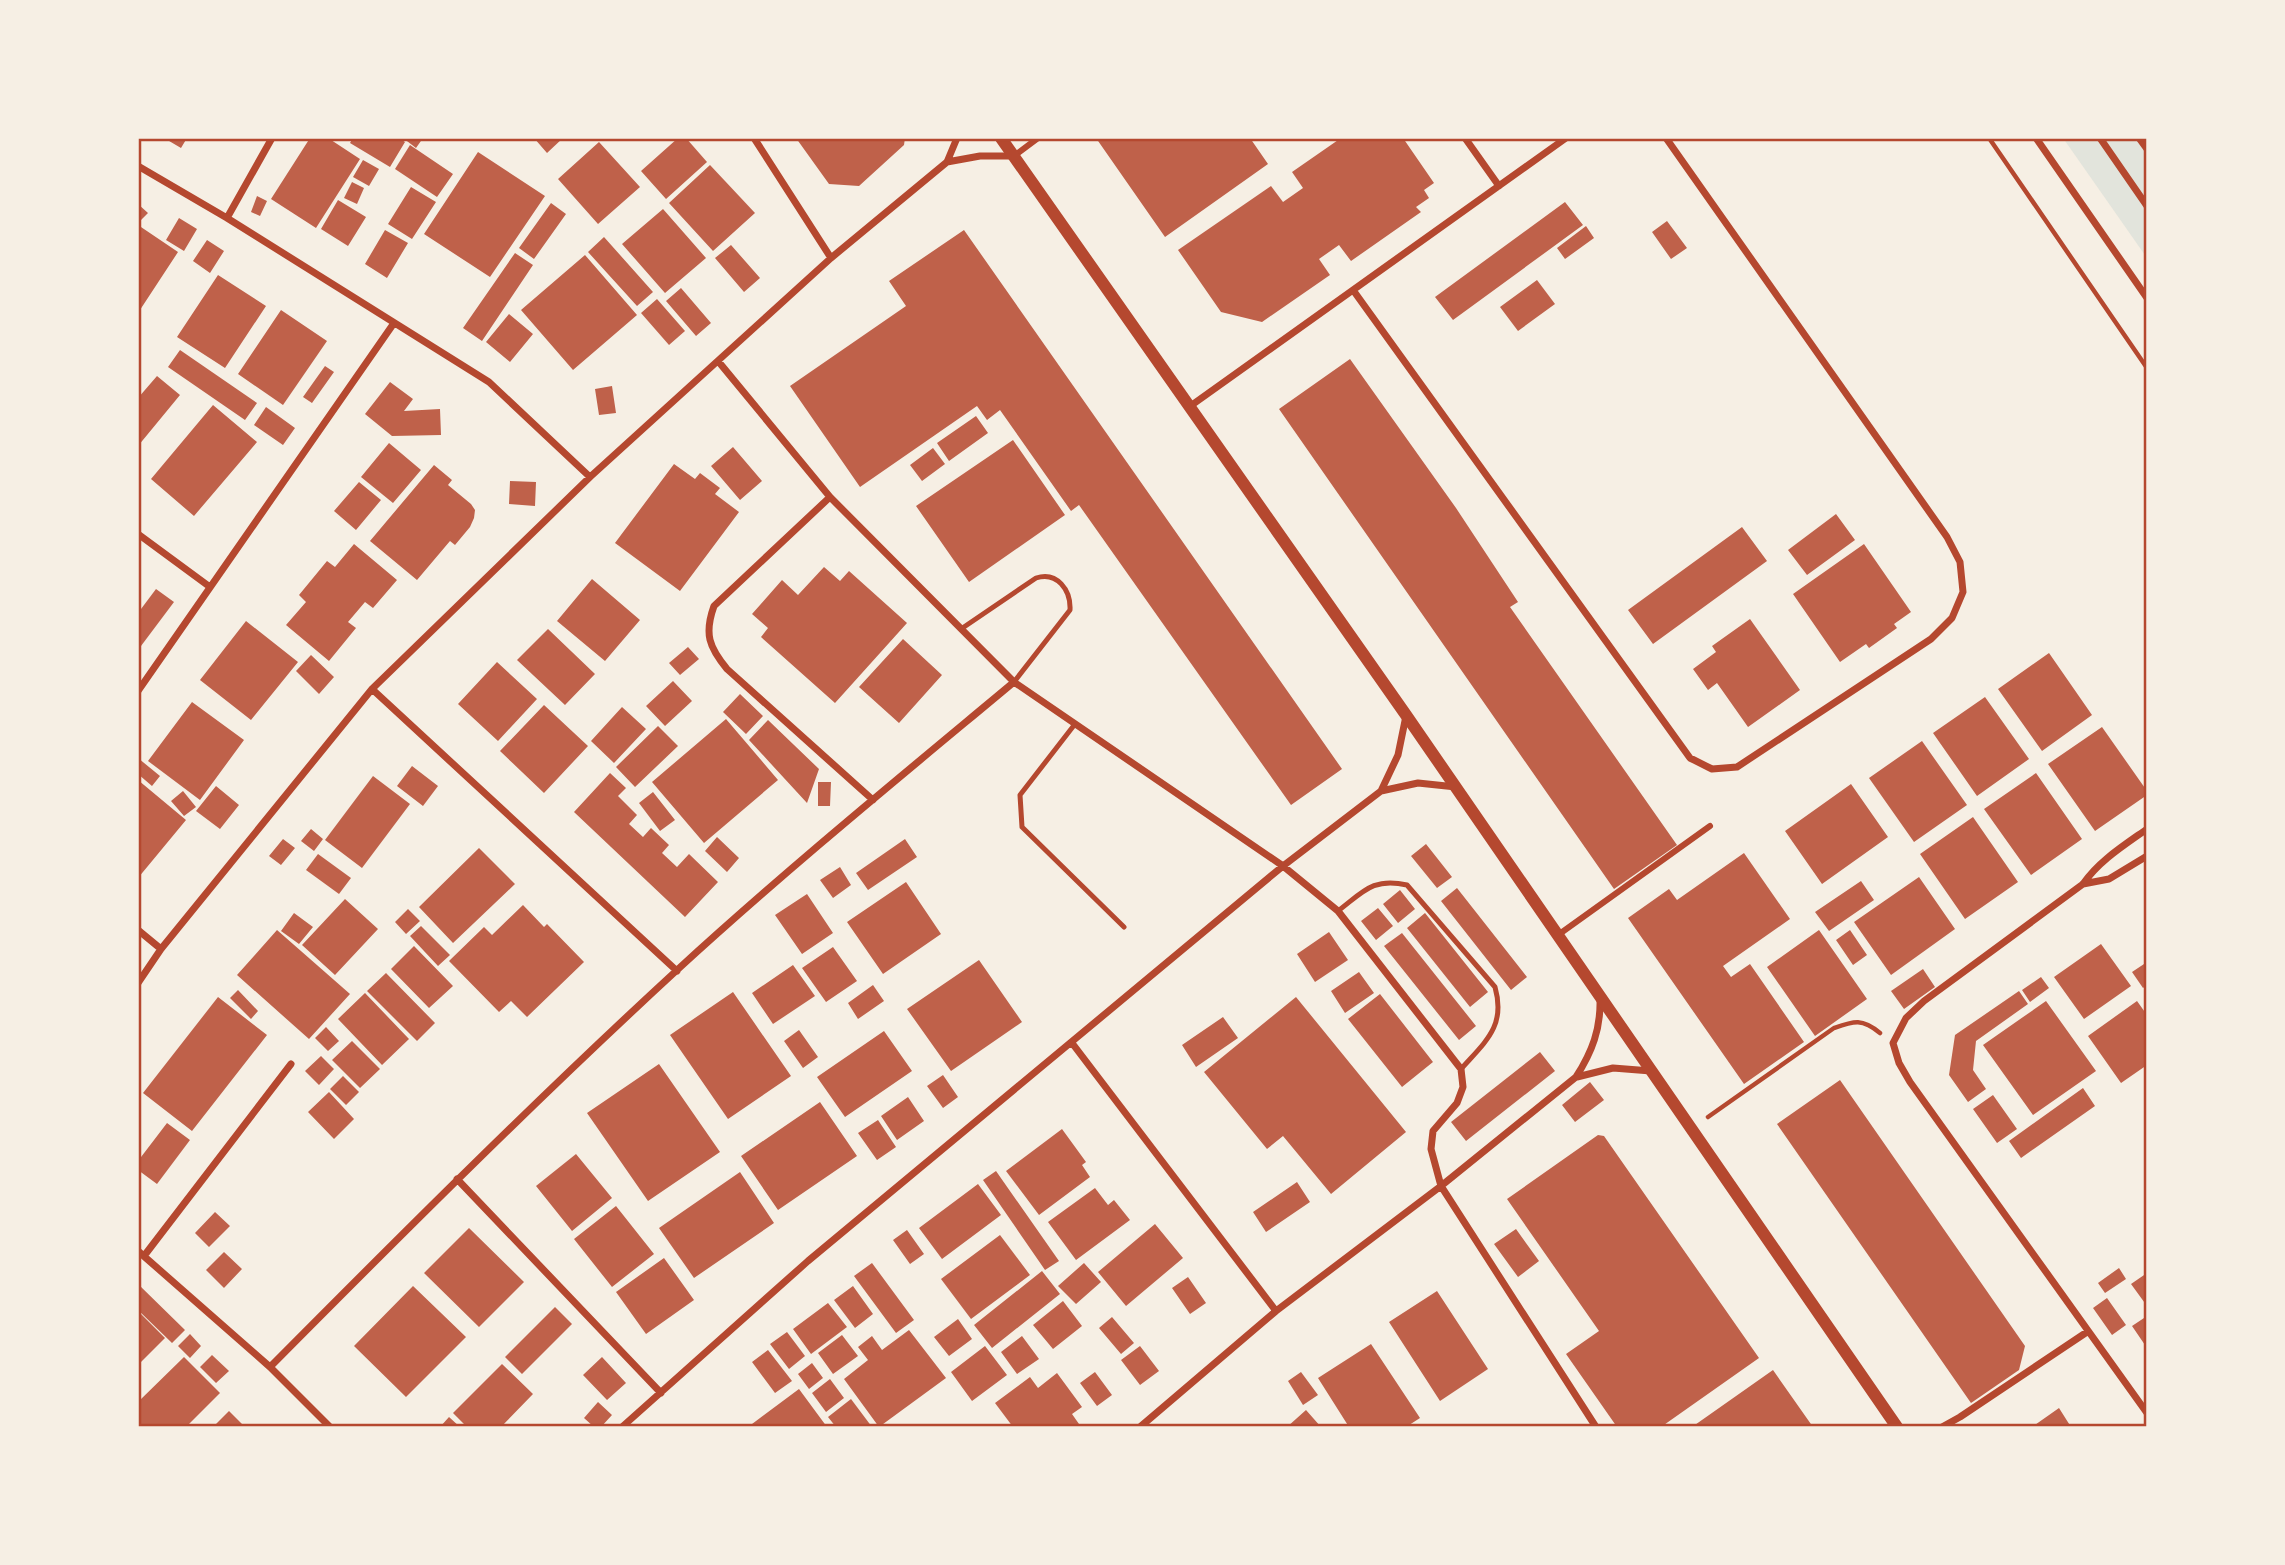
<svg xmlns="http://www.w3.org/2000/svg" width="2285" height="1565" viewBox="0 0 2285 1565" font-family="Barlow,sans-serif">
<rect width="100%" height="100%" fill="#f6efe4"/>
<path fill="#e2e4dc" d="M2063 138H2147V258Z"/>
<path fill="#bf614a" d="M164 138H187L181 148Z
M310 138H328L360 159 316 228 271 199Z
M353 138H399L405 142 390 167 350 143Z
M403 138H423L416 148Z
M534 138H563L547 153Z
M678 138H686L707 162 666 199 641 171Z
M796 138H905L904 145 859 186 829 184Z
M1096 138H1250L1268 164 1165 237Z
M1341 138H1403L1434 183 1424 190 1429 198 1416 207 1421 212 1351 261 1339 245 1319 259 1330 275 1262 322 1221 312 1178 250 1271 186 1283 202 1303 188 1292 172Z
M599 142 640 187 598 224 558 179Z
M410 145 453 174 437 197 395 169Z
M478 152 545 196 490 277 424 234Z
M363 160 379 169 369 186 353 177Z
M710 165 755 213 713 251 669 203Z
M352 182 364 188 357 204 344 198Z
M411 187 436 202 412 239 388 224Z
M257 196 267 201 260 216 251 212Z
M338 200 366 217 348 246 321 229Z
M1565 202 1583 225 1453 320 1435 297Z
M551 203 566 214 534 259 519 248Z
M138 204 148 213 138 223Z
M663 209 706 258 665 293 622 244Z
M179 218 197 229 184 251 166 240Z
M1667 221 1687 248 1671 259 1652 232Z
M138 225 178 252 138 313Z
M1586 226 1594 238 1565 259 1557 248Z
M385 230 408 243 387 278 365 264Z
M964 230 1342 769 1291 805 1079 505 1071 511 1000 410 987 420 977 406 860 487 790 386 906 306 889 281Z
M604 237 653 292 637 306 588 252Z
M207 240 224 251 210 273 193 261Z
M731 245 760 278 744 292 715 258Z
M515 253 533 265 482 341 463 328Z
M585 255 637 315 573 370 521 310Z
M218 275 266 306 225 368 177 337Z
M1537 280 1555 304 1518 331 1500 307Z
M681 288 711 323 696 336 666 301Z
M657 299 685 331 669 345 641 313Z
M281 310 327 341 283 405 238 374Z
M509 314 533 334 510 362 486 342Z
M180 350 257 403 245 420 168 367Z
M1350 359 1456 508 1518 602 1510 607 1677 845 1614 889 1279 409Z
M325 366 334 372 312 403 303 397Z
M157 376 180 395 138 446V398Z
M390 382 413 399 404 411 440 409 441 435 392 436 365 414Z
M612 386 616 413 599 415 595 389Z
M213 405 257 442 194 516 151 479Z
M266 407 295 428 283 445 254 425Z
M976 416 988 433 949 461 937 443Z
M1013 440 1065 515 969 582 916 506Z
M389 443 421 470 393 503 361 477Z
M733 447 762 481 740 500 711 466Z
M933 448 945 464 922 481 910 465Z
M674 464 695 479 700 473 720 488 715 494 739 512 680 591 615 543Z
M434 465 452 480 448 485 471 504 475 510 474 518 470 527 455 545 450 541 417 580 370 541Z
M510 481 536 482 535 506 509 504Z
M359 482 381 500 356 530 334 511Z
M1836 514 1855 540 1807 575 1788 550Z
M1742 527 1767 561 1653 644 1628 610Z
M354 544 397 580 373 608 365 602 348 622 356 628 329 661 286 625 306 602 299 595 327 561 335 567Z
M1864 544 1911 612 1894 624 1897 628 1869 648 1866 644 1840 662 1793 594Z
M824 567 840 581 849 571 907 623 835 703 761 637 768 628 752 614 782 580 798 595Z
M592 579 640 620 605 661 557 621Z
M156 589 174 602 141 646 138 644V613Z
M1750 619 1800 690 1748 727 1717 683 1708 690 1693 669 1716 652 1712 646Z
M246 621 298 662 251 720 200 680Z
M548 629 595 674 565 705 517 660Z
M903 639 942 675 899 723 859 687Z
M688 647 699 659 680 675 669 663Z
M2049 653 2092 715 2042 751 1998 689Z
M311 655 334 677 319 694 296 671Z
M497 662 537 699 498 741 458 704Z
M673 681 692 701 665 726 646 706Z
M740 694 763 716 746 734 723 712Z
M1985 697 2029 759 1977 796 1933 733Z
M192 702 244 740 200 800 148 761Z
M544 705 588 746 544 793 500 751Z
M622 707 646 729 614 763 591 741Z
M726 719 778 780 704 843 652 782Z
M768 720 819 769 807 803 749 740Z
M658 726 678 746 635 787 616 767Z
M2102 727 2147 791V795L2095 831 2048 764Z
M1922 741 1967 805 1914 842 1869 778Z
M138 758 160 776 152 786 138 774Z
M412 766 438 786 423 806 397 786Z
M610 773 626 788 618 796 637 815 629 824 643 837 651 828 669 845 662 853 677 867 689 854 718 882 685 917 574 812Z
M2036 773 2082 839 2031 875 1984 809Z
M373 776 410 804 362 868 325 840Z
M138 780 186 820 138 878Z
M818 782H831L830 806H818Z
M1851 784 1888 837 1822 884 1785 831Z
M216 786 239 805 220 829 196 811Z
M183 791 196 807 184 816 171 801Z
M653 792 675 820 660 831 639 803Z
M1973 817 2018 882 1965 919 1920 854Z
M311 829 323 839 314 851 301 841Z
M717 837 739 858 727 872 705 851Z
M283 839 295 848 281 865 269 856Z
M905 839 917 857 868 890 856 873Z
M1426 844 1452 877 1437 888 1411 856Z
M479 848 515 884 453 943 419 907Z
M1744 853 1790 919 1723 966 1731 977 1750 964 1804 1042 1744 1084 1628 918 1669 889 1677 900Z
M318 854 351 878 339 894 306 870Z
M840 867 851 885 833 898 820 880Z
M1919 877 1955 929 1891 975 1854 922Z
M1861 881 1874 900 1829 931 1815 912Z
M906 882 941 934 883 974 847 922Z
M1457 888 1527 977 1511 990 1441 901Z
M1400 890 1415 909 1398 923 1383 904Z
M807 894 833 933 802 954 775 915Z
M345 899 378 929 335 975 302 945Z
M523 905 544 927 547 924 584 962 527 1017 511 1001 499 1012 449 961 484 927 492 935Z
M1378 908 1393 926 1376 940 1361 921Z
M408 909 420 921 406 934 395 922Z
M294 913 313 927 299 944 281 931Z
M1425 913 1488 992 1470 1007 1407 928Z
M421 926 450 955 438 966 410 936Z
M277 930 350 994 309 1039 237 975Z
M1819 930 1867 999 1815 1036 1767 967Z
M1850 930 1867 955 1853 965 1836 940Z
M1329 932 1348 960 1315 982 1297 954Z
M1402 933 1476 1026 1459 1040 1384 946Z
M2101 944 2131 986 2084 1019 2054 977Z
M414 946 453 986 429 1008 391 969Z
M833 947 857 981 826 1002 802 968Z
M979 960 1022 1022 951 1071 907 1009Z
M2147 962V985L2143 988 2132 972Z
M793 965 815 996 773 1024 752 993Z
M1923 969 1935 987 1904 1009 1891 991Z
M1359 972 1374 993 1345 1013 1331 991Z
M386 973 435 1023 417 1041 367 991Z
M2041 977 2049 988 2030 1002 2022 990Z
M873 985 884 1001 858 1019 848 1003Z
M238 990 258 1011 251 1019 230 998Z
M2019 991 2028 1004 1976 1041 1973 1070 1986 1089 1968 1102 1949 1075 1955 1035Z
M733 992 791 1076 728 1119 670 1035Z
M365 993 409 1039 382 1065 338 1019Z
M1380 994 1433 1062 1402 1087 1348 1019Z
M218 997 267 1035 192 1131 143 1093Z
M1296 997 1406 1132 1331 1194 1283 1136 1267 1149 1204 1072Z
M2046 1001 2096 1071 2033 1115 1983 1045Z
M2137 1001 2147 1015V1065L2121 1083 2088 1036Z
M1223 1017 1238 1038 1196 1067 1182 1045Z
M326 1027 339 1041 328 1051 315 1038Z
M799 1030 818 1057 803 1068 784 1041Z
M884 1031 912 1071 845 1117 817 1077Z
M352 1041 380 1069 360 1088 332 1060Z
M1540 1052 1555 1071 1466 1141 1451 1122Z
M321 1056 334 1069 319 1085 305 1071Z
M659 1064 720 1152 648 1201 587 1113Z
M943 1075 958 1097 943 1108 927 1086Z
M343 1076 359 1092 346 1105 330 1089Z
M1840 1080 2025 1346 2019 1370 1971 1403 1777 1124Z
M1590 1082 1604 1100 1575 1122 1562 1105Z
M2083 1088 2095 1106 2021 1158 2009 1141Z
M329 1092 354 1119 334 1139 308 1112Z
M1993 1095 2017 1129 1997 1143 1973 1109Z
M908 1097 924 1121 897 1140 881 1116Z
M820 1102 857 1156 778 1210 741 1156Z
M878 1120 896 1147 877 1160 858 1133Z
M167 1123 190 1140 157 1184 138 1170V1161Z
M1062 1129 1086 1162 1082 1165 1090 1177 1039 1215 1006 1171Z
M1598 1135 1604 1136 1759 1358 1661 1427H1617L1566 1354 1599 1331 1507 1199Z
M576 1154 612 1198 572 1231 536 1186Z
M996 1171 1059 1261 1045 1270 983 1180Z
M740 1172 774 1223 694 1278 659 1228Z
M1297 1182 1310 1202 1266 1232 1253 1212Z
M978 1184 1001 1215 942 1259 919 1228Z
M1095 1188 1108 1205 1114 1200 1130 1220 1076 1260 1048 1222Z
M616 1206 654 1254 612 1287 574 1239Z
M215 1212 230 1226 209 1247 195 1233Z
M1155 1224 1183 1258 1126 1306 1098 1272Z
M469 1228 524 1282 479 1327 424 1273Z
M1516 1229 1539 1261 1518 1277 1494 1244Z
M907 1230 924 1254 910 1264 893 1240Z
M1000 1235 1030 1275 971 1319 941 1279Z
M224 1252 242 1269 224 1288 206 1270Z
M664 1258 694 1300 646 1334 616 1292Z
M872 1263 914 1320 896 1333 854 1276Z
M1084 1263 1101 1282 1076 1304 1058 1286Z
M2119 1268 2126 1279 2105 1293 2098 1283Z
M1042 1271 1060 1294 992 1348 974 1325Z
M2147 1273V1306L2131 1284Z
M1188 1277 1206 1303 1190 1314 1172 1288Z
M138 1284 185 1330 172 1343 138 1310Z
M413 1286 466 1337 406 1397 354 1346Z
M853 1286 873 1314 855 1328 834 1300Z
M1437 1291 1488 1369 1440 1401 1389 1322Z
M2107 1298 2126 1325 2112 1335 2093 1308Z
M1063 1301 1082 1326 1053 1349 1033 1325Z
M828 1303 847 1327 811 1354 793 1329Z
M555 1307 572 1324 522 1374 505 1357Z
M140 1313 165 1338 138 1365V1315Z
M2147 1316V1348L2132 1326Z
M1112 1317 1134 1343 1121 1354 1099 1328Z
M958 1319 972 1339 949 1356 934 1337Z
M909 1330 946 1378 879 1427 844 1379 868 1360 858 1347 872 1336 882 1350Z
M787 1332 805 1356 789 1369 770 1344Z
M190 1334 201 1346 190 1358 178 1346Z
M842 1335 858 1356 833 1374 818 1353Z
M1022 1336 1039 1359 1017 1374 1001 1352Z
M1371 1344 1420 1418 1406 1427H1349L1318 1378Z
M985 1346 1007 1375 972 1401 951 1372Z
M1140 1346 1159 1371 1140 1385 1121 1360Z
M768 1350 792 1381 775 1393 752 1362Z
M212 1355 229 1371 216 1383 200 1367Z
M184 1357 220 1393 186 1427H138V1402Z
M602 1357 626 1383 607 1400 583 1375Z
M812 1363 823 1378 809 1389 798 1374Z
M502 1364 533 1394 501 1427H467L453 1413Z
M1773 1370 1813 1427H1692Z
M1095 1372 1112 1395 1097 1406 1080 1383Z
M1301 1372 1318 1395 1303 1405 1288 1381Z
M1057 1373 1082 1407 1072 1414 1079 1424 1075 1427H1013L995 1403 1030 1377 1038 1388Z
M830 1379 844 1398 826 1412 812 1393Z
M799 1389 827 1427H748Z
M851 1399 872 1427H836L828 1417Z
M598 1402 612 1415 601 1427H594L584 1418Z
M2059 1408 2071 1427H2032Z
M1306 1410 1321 1427H1287Z
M229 1411 245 1427H213Z
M449 1417 460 1427H440Z"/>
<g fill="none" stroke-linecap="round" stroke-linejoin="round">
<path stroke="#b5482f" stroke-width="4.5" d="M1989 138 2147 368
M1708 1117 1834 1028C1854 1021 1862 1018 1880 1033"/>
<path stroke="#b5482f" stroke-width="5" d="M961 629 1036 578C1057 571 1071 590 1070 610L1014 682
M1075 724 1020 795 1022 827 1124 927
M1338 911C1363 892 1373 877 1407 885L1495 987C1506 1026 1486 1041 1461 1069"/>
<path stroke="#b5482f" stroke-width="6" d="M1014 156 1038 138
M1558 935 1710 826"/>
<path stroke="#b5482f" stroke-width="7" d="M754 138 831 258
M1465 138 1499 186
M2036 138 2147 298
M2100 138 2147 206
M2139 138 2147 149
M947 162 980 156H1012
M138 166 227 218 489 382 590 477
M227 218 272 138
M1353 290 1690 758 1712 769 1737 767 1931 639 1952 618 1963 592 1960 562 1947 537 1666 138
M718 361 830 497 1014 682 1283 866 1338 911 1461 1069 1463 1087 1457 1103 1433 1131 1431 1149 1441 1186 1596 1427
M1189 407 1566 138
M830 497 714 606C704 634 709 647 727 669L873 800
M138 534 210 587
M372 689 677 971
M138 691 394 323
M1381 791 1398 755 1406 716
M2147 829C2123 846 2099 861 2083 884L1924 1001 1906 1018 1893 1043 1899 1063 1910 1082 2147 1413
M2083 884 2109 879 2147 856
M138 930 161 949
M138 983 161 949 372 689 590 477 831 258 947 162 957 138
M1072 1043 1276 1311
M1577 1077 1613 1068 1651 1071
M457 1179 661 1393
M138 1251 270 1367 330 1427
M144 1256 291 1064
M270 1367C403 1233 537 1099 676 971 785 871 900 777 1014 682
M622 1427 808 1261 1283 866 1381 791 1418 783 1456 787
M1140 1427 1276 1311 1441 1186 1576 1077C1592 1052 1601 1029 1600 998
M1942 1427 1960 1417 2087 1332"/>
<path stroke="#b5482f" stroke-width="12" d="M1001 138 1406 715 1897 1427"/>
</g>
<rect width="2285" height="1565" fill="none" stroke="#f6efe4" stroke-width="280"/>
<rect x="140" y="140" width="2005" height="1285" fill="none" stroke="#b5482f" stroke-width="2.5"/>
</svg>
